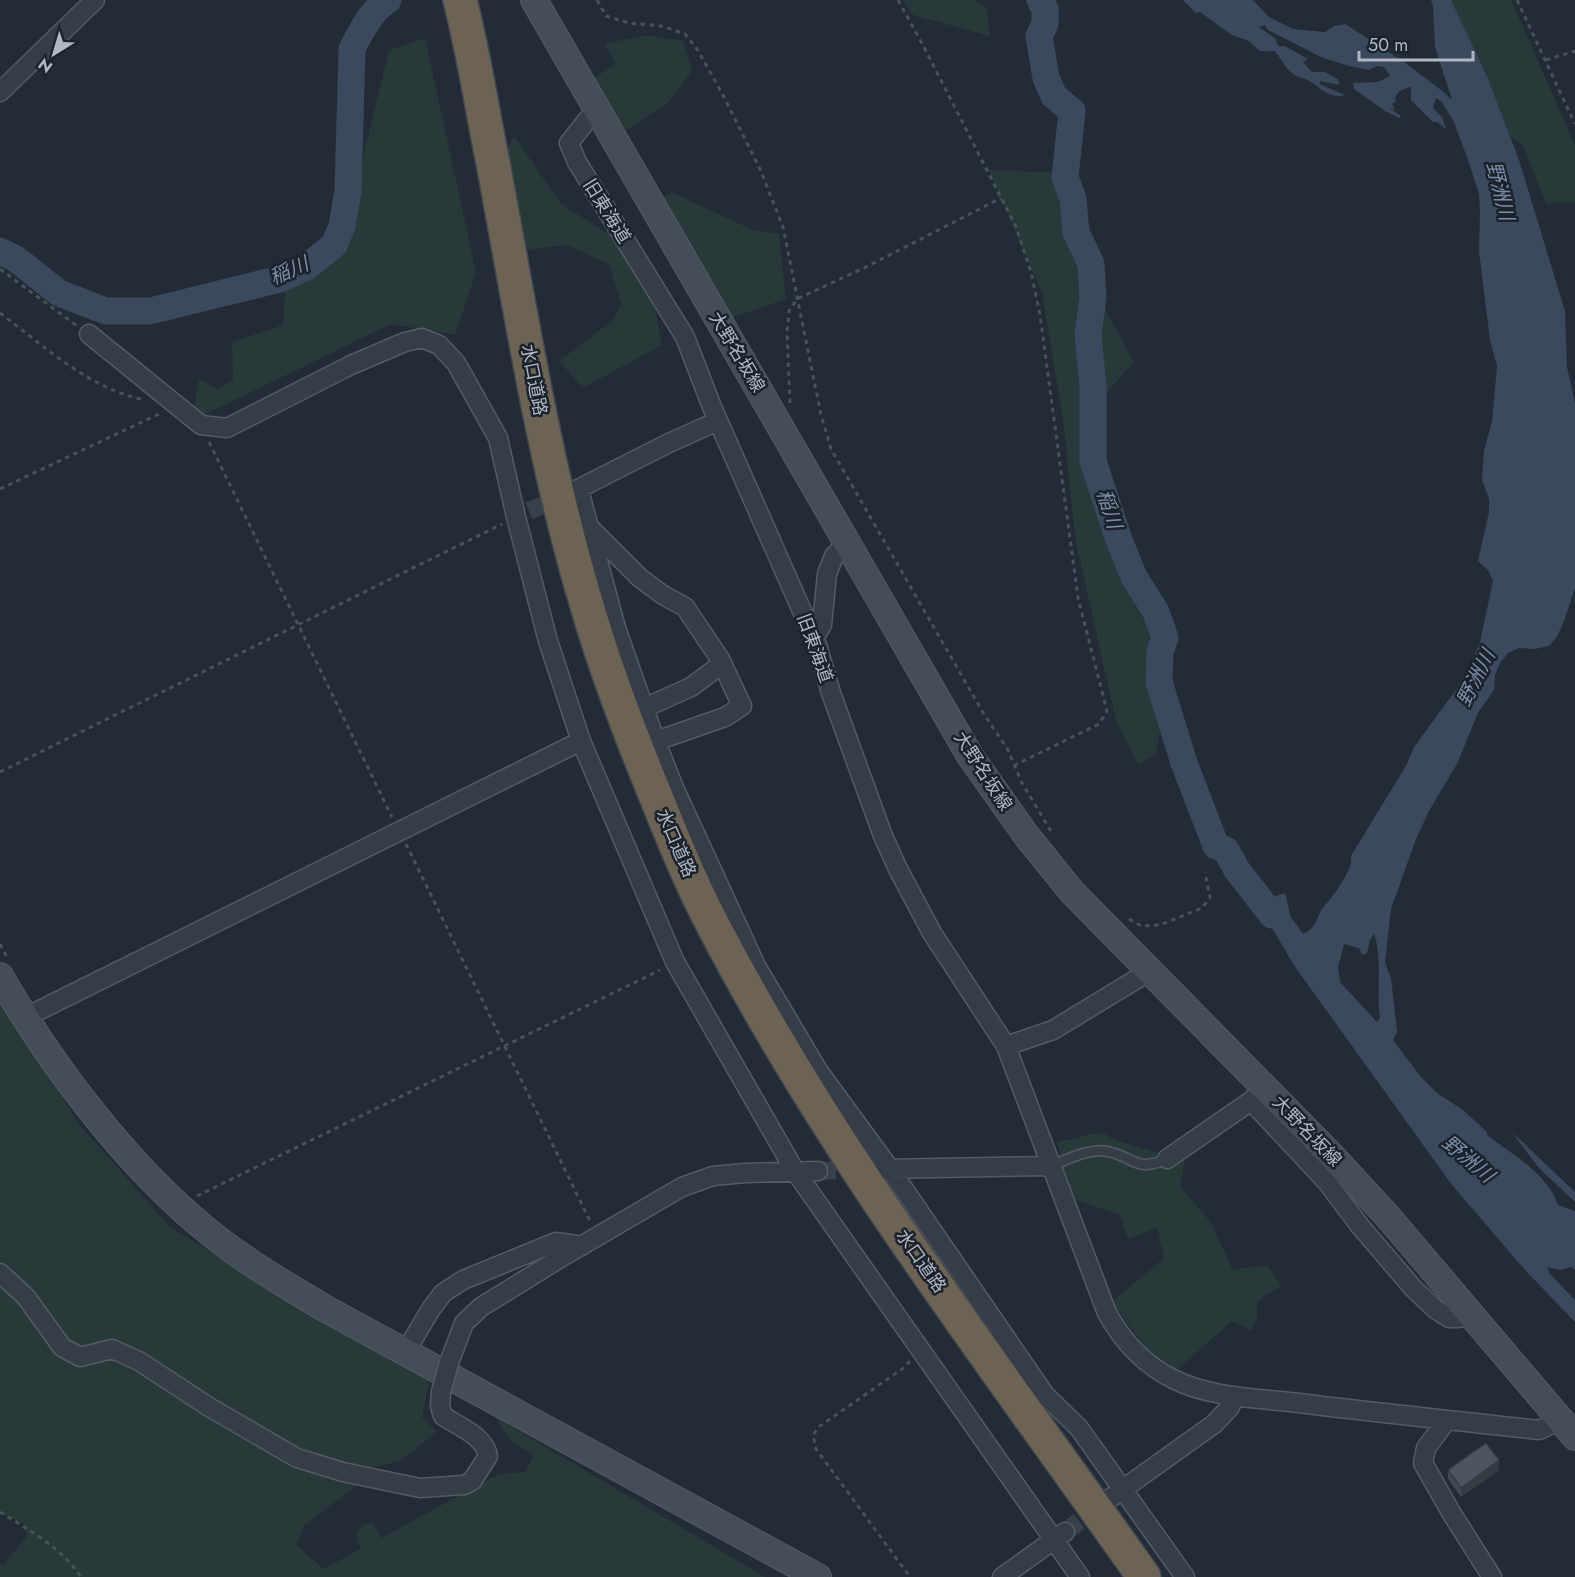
<svg xmlns="http://www.w3.org/2000/svg" width="1575" height="1577" viewBox="0 0 1575 1577" font-family="Jost,'Noto Sans JP',sans-serif">
<rect width="100%" height="100%" fill="#232b36"/>
<path fill="#283939" d="M902 0H975L987 9 990 36 913 15Z
M1437 0H1511L1575 145V202L1546 204 1523 145 1491 124Z
M644 35 683 41 692 71 669 102 626 130 593 79 616 63 604 44Z
M425 38 476 272 455 335 391 324 204 415 194 407 199 379 218 389 233 380 232 342 283 325 286 279 342 244 389 50Z
M514 136 561 204 612 236 654 303 662 345 583 388 559 361 612 321 621 304 609 264 567 245 521 250 504 155Z
M989 170 1049 172 1082 198 1083 269 1134 362 1109 390 1087 420 1100 499 1156 634 1162 722 1156 754 1138 764 1116 721 1075 537 1064 426 1042 293Z
M671 192 753 230 779 234 786 299 733 317 659 202Z
M0 1000 10 1011 78 1123 171 1228 429 1381 422 1417 437 1432 400 1461 355 1471 289 1451 192 1399 250 1442 278 1456 361 1482 304 1526 296 1545 324 1569 361 1548 357 1540V1531L366 1524 373 1523 381 1538 499 1474 526 1472 533 1455 511 1441 495 1417 765 1577H0V1564L3 1565 27 1536 23 1523 0 1513Z
M1102 1132 1115 1140 1185 1161 1180 1187 1210 1221 1233 1270 1267 1265 1281 1286 1257 1301V1318L1252 1331 1232 1321 1177 1370 1151 1354 1112 1302 1164 1258 1157 1228 1128 1239 1120 1215 1072 1199 1057 1142Z"/>
<path fill="#3a495d" fill-rule="evenodd" d="M1183 0H1253L1269 17 1293 29 1325 32 1334 26 1345 24 1404 62 1445 93 1452 100 1435 47 1433 6 1431 0H1451L1488 79 1519 160 1565 311 1567 367 1575 403V588L1563 624 1556 638 1549 646 1535 649 1519 648 1508 653 1500 663 1495 675 1494 690 1478 713 1457 764 1429 811 1416 839 1391 909 1385 963 1391 978 1397 1032 1393 1040 1421 1077 1437 1093 1463 1110 1486 1131 1488 1136C1512 1154 1548 1174 1558 1205L1575 1211V1270L1571 1267 1560 1270 1547 1267 1550 1274 1575 1300V1322L1524 1269 1452 1185 1293 964 1246 883 1270 898 1285 893 1291 917 1303 934C1317 928 1315 920 1322 909 1324 905 1329 902 1331 898 1339 888 1353 868 1351 856L1407 764 1414 747 1458 687 1470 666 1480 642 1493 581 1488 570 1478 561 1489 512V499L1482 480 1484 450 1492 422 1497 366 1490 340 1479 251 1480 213 1479 194 1467 157 1453 120 1441 101 1436 98 1433 108 1442 117 1446 129 1437 122H1433L1411 100V88L1409 87 1400 91 1395 97 1396 101 1392 104 1395 110 1389 108 1400 115V118L1385 111 1354 89 1353 83C1367 81 1378 86 1390 75L1384 67 1377 66 1369 70 1349 66 1323 58 1268 30 1265 25 1259 27 1276 39 1278 46H1285L1308 59 1303 62 1312 72H1325L1338 79 1339 85 1321 81 1319 84 1345 95C1330 99 1322 89 1311 82 1306 78 1298 78 1293 74 1286 69 1280 58 1275 51H1260L1249 41 1232 35 1200 12 1196 13ZM1374 933C1383 962 1376 989 1380 1018L1377 1022 1340 982 1338 967 1344 944 1359 948 1362 955 1367 953 1370 940Z
M1512 1132 1575 1192V1202L1539 1168Z"/>
<g fill="none" stroke-linecap="round" stroke-linejoin="round">
<path stroke="#3a495d" stroke-width="27" d="M1040 0 1045 9V24L1039 36 1046 78 1054 96 1072 111 1065 177 1073 199 1076 232 1091 264 1093 297 1088 334 1093 387V461L1119 540 1134 577 1156 612 1165 638 1160 652 1159 682 1184 763 1216 846 1226 850 1237 870 1272 915
M0 251 16 259 59 293 106 311H150L280 279 308 266 334 245 342 226 348 191 352 49C361 31 371 11 388 0"/>
<path stroke="#38404b" stroke-width="18" stroke-dasharray="18 9" stroke-linecap="butt" d="M529 511 564 496
M818 1171 861 1169
M1065 1532 1101 1505"/>
<defs>
<path id="lane" d="M1051 1166C1068 1159 1091 1147 1110 1152 1137 1159 1136 1172 1167 1159"/>
<path id="street" d="M0 92 95 0
M596 109 569 143 577 162 685 337 712 407 817 645 831 693 883 836 898 869 932 933 1006 1046 1107 1313C1123 1342 1143 1364 1173 1379 1211 1398 1258 1398 1299 1403 1379 1413 1459 1421 1539 1430L1561 1420
M89 334 201 425 227 428 351 365 405 342 422 338 439 345 456 363 498 438 516 517 548 641 581 741 675 962 795 1171 1080 1577
M579 490 616 628 654 737 675 790 756 966 819 1072 890 1169 1045 1395 1079 1428 1185 1577
M570 493 669 443 718 421
M590 528 640 578 663 595 685 607 720 659 742 706 725 717 656 741
M814 638 822 625 827 574 834 556 847 543
M644 708 691 687 722 664
M26 1017 581 741
M1006 1046 1053 1030 1150 971
M1265 1088 1251 1101 1327 1182 1360 1226 1413 1288 1435 1309 1449 1318H1459L1470 1312
M1167 1159 1251 1101
M882 1169 1051 1166
M0 1273 26 1297 62 1347 80 1357 112 1349 139 1361 209 1407 297 1458 343 1472 420 1488 464 1485 472 1481 488 1456C485 1436 458 1426 443 1416L440 1406 441 1392
M406 1351 431 1309 443 1293 463 1280 556 1242 582 1246
M449 1363 464 1323 481 1307 562 1257 682 1187 713 1176 745 1173 818 1171
M1447 1420 1426 1448 1423 1463 1452 1514 1492 1577
M1102 1504 1214 1424 1230 1407 1235 1396
M1002 1577 1065 1532"/>
<path id="secondary" d="M534 0 970 756 1026 835 1072 892 1332 1156 1389 1218 1575 1437
M0 976C51 1065 125 1163 204 1228 241 1259 284 1284 326 1309L818 1577"/>
<path id="highway" d="M460 0C474 54 482 109 493 163 521 312 544 464 588 609 607 674 631 736 657 799 674 842 692 886 714 927 834 1158 995 1365 1144 1577"/>
</defs>
<use href="#lane" stroke="#545b64" stroke-width="12"/>
<use href="#street" stroke="#545b64" stroke-width="21"/>
<use href="#secondary" stroke="#545b64" stroke-width="28"/>
<use href="#highway" stroke="#414851" stroke-width="36"/>
<path stroke="#455456" stroke-width="3" stroke-dasharray="4.5 4.5" stroke-linecap="butt" d="M597 0 606 16 629 23 662 26 685 34 697 49 723 95 760 169 783 227 821 415 831 449 985 716 1007 748 1022 783 1052 833
M898 0 925 49 1016 227 1031 272 1040 315 1078 598 1107 711 1099 724 1015 765
M1517 0 1575 124
M1546 60 1575 51
M0 269 77 326
M0 313C44 346 89 389 145 400
M790 403 787 332 789 311 797 299 868 266 1001 198
M209 442 392 817
M0 489 161 413
M0 772 502 524
M406 844 591 1223
M1129 919 1141 926 1160 925 1202 908 1210 898 1205 872
M0 944 7 957
M197 1196 660 970
M910 1361 905 1367 820 1426 813 1435 816 1449 910 1577
M0 1512C29 1530 62 1548 81 1577"/>
<use href="#lane" stroke="#373d47" stroke-width="9"/>
<use href="#street" stroke="#373d47" stroke-width="18"/>
<use href="#secondary" stroke="#454d59" stroke-width="26"/>
<use href="#highway" stroke="#6c6355" stroke-width="33"/>
<defs>
<path id="street-bridge" d="M441 1392 449 1363"/>
</defs>
<use href="#street-bridge" stroke="#545b64" stroke-width="21" stroke-linecap="butt"/>
<use href="#street-bridge" stroke="#373d47" stroke-width="18"/>
</g>
<path fill="#414953" d="M1448 1470H1499L1461 1497 1448 1479Z"/>
<path fill="#353c44" d="M1499 1460V1470L1461 1497V1488Z"/>
<path fill="#4c5561" stroke="#353c44" stroke-width="1.5" d="M1486 1443 1499 1460 1461 1488 1448 1470Z"/>
<g text-anchor="middle" dominant-baseline="central" stroke-width="5" stroke-linejoin="round" paint-order="stroke">
<g font-size="18" fill="#b1b8c3" stroke="#1c222b">
<text transform="translate(607 211) rotate(58)">旧東海道</text>
<text transform="translate(737 352) rotate(59)">大野名坂線</text>
<text transform="translate(534 380) rotate(79)">水口道路</text>
<text transform="translate(815 648) rotate(70)">旧東海道</text>
<text transform="translate(983 771) rotate(57)">大野名坂線</text>
<text transform="translate(676 843) rotate(66)">水口道路</text>
<text transform="translate(1307 1131) rotate(46)">大野名坂線</text>
<text transform="translate(921 1261) rotate(55)">水口道路</text>
</g>
<g font-size="20" font-style="italic" fill="#7c8fa8" stroke="#1c222b">
<text transform="translate(1500 191) rotate(76)">野洲川</text>
<text transform="translate(289 271) rotate(-24)">稲川</text>
<text transform="translate(1109 509) rotate(72)">稲川</text>
<text transform="translate(1476 678) rotate(-63)">野洲川</text>
<text transform="translate(1468 1159) rotate(40)">野洲川</text>
</g>
</g>
<g transform="translate(54 54) rotate(217)" stroke="#1c222b" stroke-width="4.5" paint-order="stroke">
<path d="M0-4.5L10 22L0 15L-10 22Z" fill="#b1b8c3"/>
<text y="-9" font-size="16" font-weight="bold" text-anchor="middle" fill="#b1b8c3">N</text>
</g>
<path d="M1359 51v9h114v-9" fill="none" stroke="#b1b8c3" stroke-width="3"/>
<text x="1368" y="51" font-size="18" fill="#b1b8c3" stroke="#1c222b" stroke-width="4.5" paint-order="stroke">50 m</text>
</svg>
